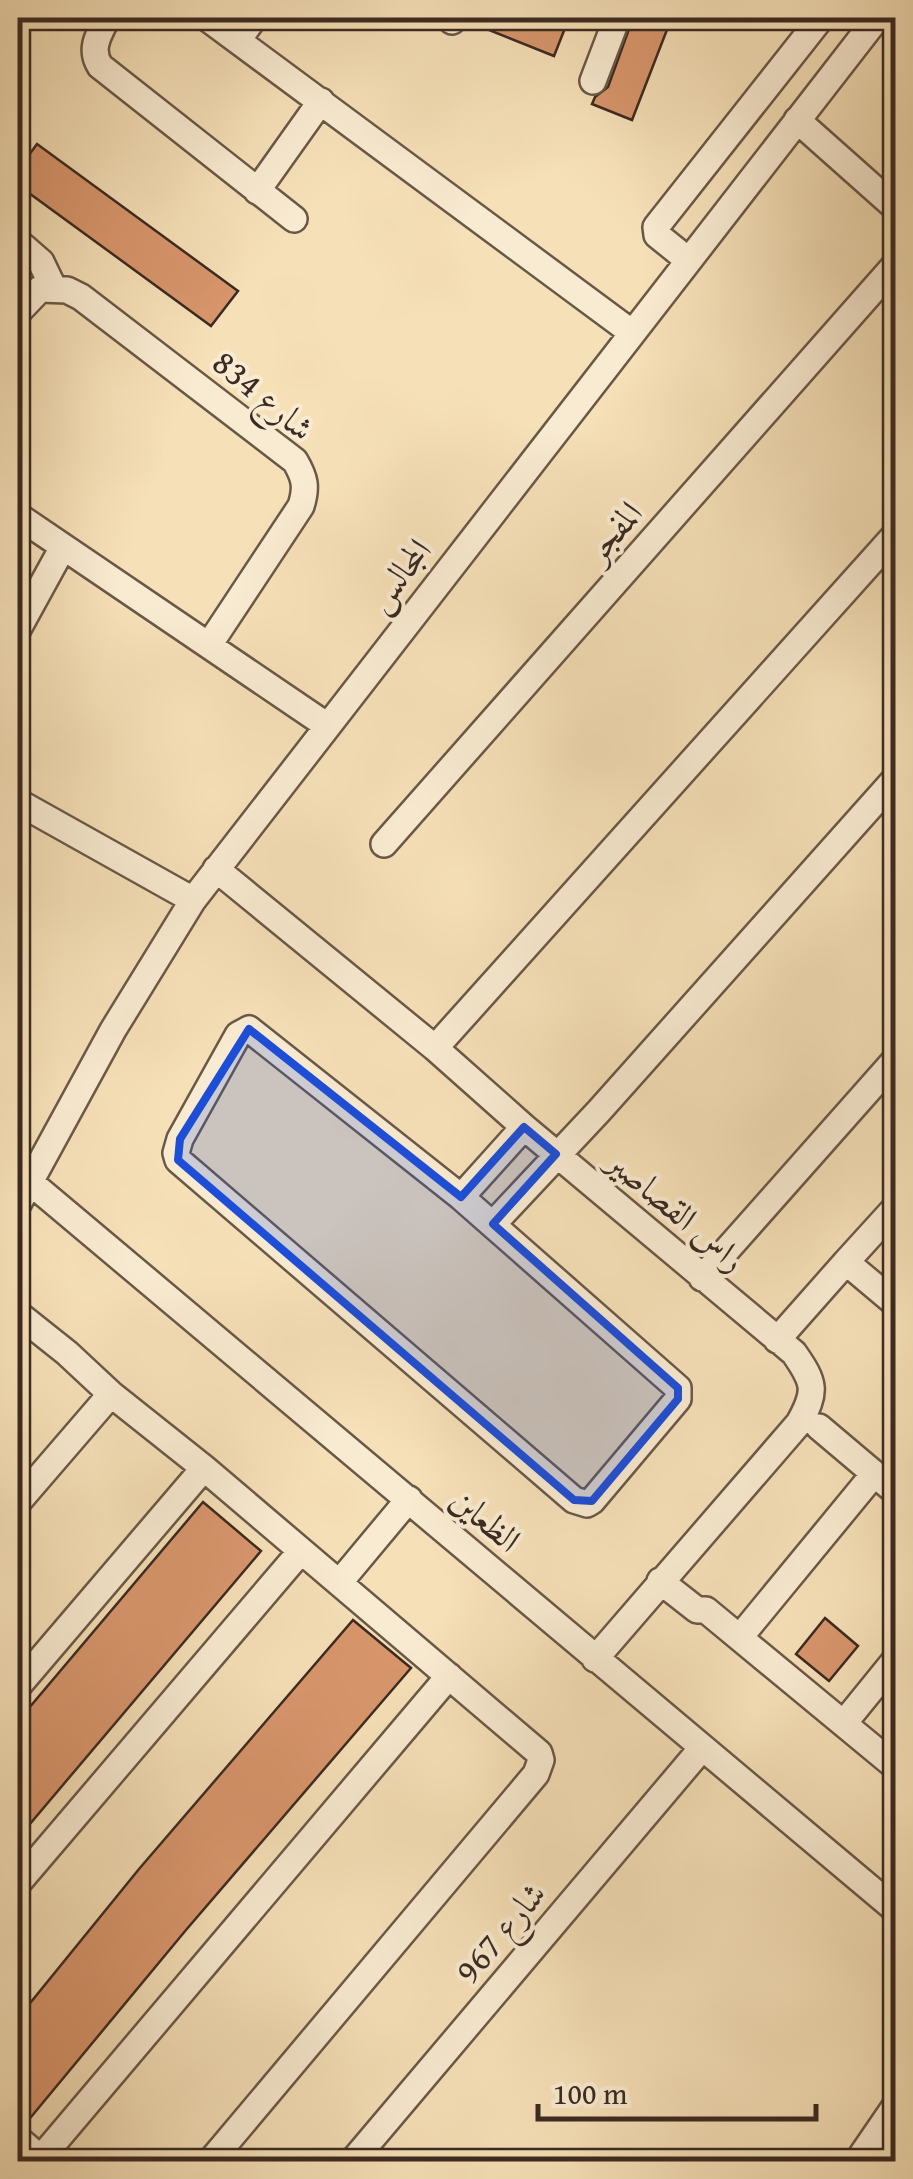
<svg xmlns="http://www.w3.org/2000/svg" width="913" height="2179" viewBox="0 0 913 2179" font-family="'Gentium Book Plus',Amiri,serif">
<rect width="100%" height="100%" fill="#f6e0b8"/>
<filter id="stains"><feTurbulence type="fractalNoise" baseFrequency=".002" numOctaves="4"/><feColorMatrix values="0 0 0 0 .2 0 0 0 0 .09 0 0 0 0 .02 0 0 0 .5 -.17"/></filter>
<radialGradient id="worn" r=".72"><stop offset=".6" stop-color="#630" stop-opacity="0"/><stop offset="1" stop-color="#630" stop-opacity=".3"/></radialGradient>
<path fill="#d9966d" stroke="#3b2a21" stroke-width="2.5" d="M470 18H569L554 56 469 22Z
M633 18H659L670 22 632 120 592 104 595 97 608 87Z
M37 144 238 291 211 326 18 185V170Z
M203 1502 261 1551 18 1838V1721Z
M825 1618 858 1646 829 1681 796 1654Z
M353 1620 411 1668 186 1930 31 2117 18 2106V2018L139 1869Z"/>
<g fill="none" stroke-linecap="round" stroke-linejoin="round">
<defs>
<path id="minor" d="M107 18C99 34 89 49 100 66L294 219
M207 18 631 332
M452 21 454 18
M238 40 254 18
M593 81 617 18
M797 120 896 208
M257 191 321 101
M18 242 41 262 53 287
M688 260 657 235 656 227 821 18
M18 312 40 289 67 290 81 297 295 461C305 478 307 487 301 506L209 645
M18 516 326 725
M18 629 63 547
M18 802 193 900
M384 844 896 264
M216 869 435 1048 524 1127 794 1353C815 1383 817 1391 799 1423L595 1659
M249 1029 461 1197 678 1388V1399L592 1501 587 1504 574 1500 178 1160 176 1153 180 1139 238 1035Z
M435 1048 896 534
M30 1182 896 1910
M461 1197 524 1127
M18 1204 113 1030 193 900 877 18
M896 1207 846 1262 896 1304
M493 1224 599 1111 896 778
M702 1278 896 1059
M18 1314 67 1353 111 1394
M777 1340 846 1262
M819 1427 896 1492
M18 1502 111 1394 204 1468 539 1753 541 1760 536 1774 210 2162
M660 1581 697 1610H706L896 1767
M339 1583 409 1499
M740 1637 874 1474
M18 1686 204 1468
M844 1723 896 1659
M18 1883 301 1551
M18 2139 45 2162
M41 2158 449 1676
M352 2162 702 1748
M857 2162 896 2105"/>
</defs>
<use href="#minor" stroke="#6a5847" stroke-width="30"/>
<use href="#minor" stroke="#f9ebd1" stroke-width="25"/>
</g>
<path fill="#1d4ed8" fill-opacity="0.2" stroke="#1d4ed8" stroke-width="8" stroke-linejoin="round" d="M249 1029 461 1197 524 1127 556 1154 493 1224 678 1388V1399L592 1501 574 1500 178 1160 180 1139Z"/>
<g text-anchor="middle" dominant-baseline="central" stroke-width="8" stroke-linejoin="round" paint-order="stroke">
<g font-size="35" fill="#3b2a21" stroke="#f9ebd1">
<text transform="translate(264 395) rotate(40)">شارع 834</text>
<text transform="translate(613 531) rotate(-49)">المفجر</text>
<text transform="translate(398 575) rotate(-52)">المجالس</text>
<text transform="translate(677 1210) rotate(40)">راس القصاصير</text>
<text transform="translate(486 1519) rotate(40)">الظعاين</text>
<text transform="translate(500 1932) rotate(-50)">شارع 967</text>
</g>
</g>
<rect width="913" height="2179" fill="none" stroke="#f6e0b8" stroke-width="60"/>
<rect x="20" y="20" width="873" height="2139" fill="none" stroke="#3b2a21" stroke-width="5"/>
<rect x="30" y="30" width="853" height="2119" fill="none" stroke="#3b2a21" stroke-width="2.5"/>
<path d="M538 2104v15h278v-15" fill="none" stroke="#3b2a21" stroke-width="5"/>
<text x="553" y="2104" font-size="30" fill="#3b2a21" stroke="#f9ebd1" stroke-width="8" paint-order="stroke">100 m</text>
<rect width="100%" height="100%" filter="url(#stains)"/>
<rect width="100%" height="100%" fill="url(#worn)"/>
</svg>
